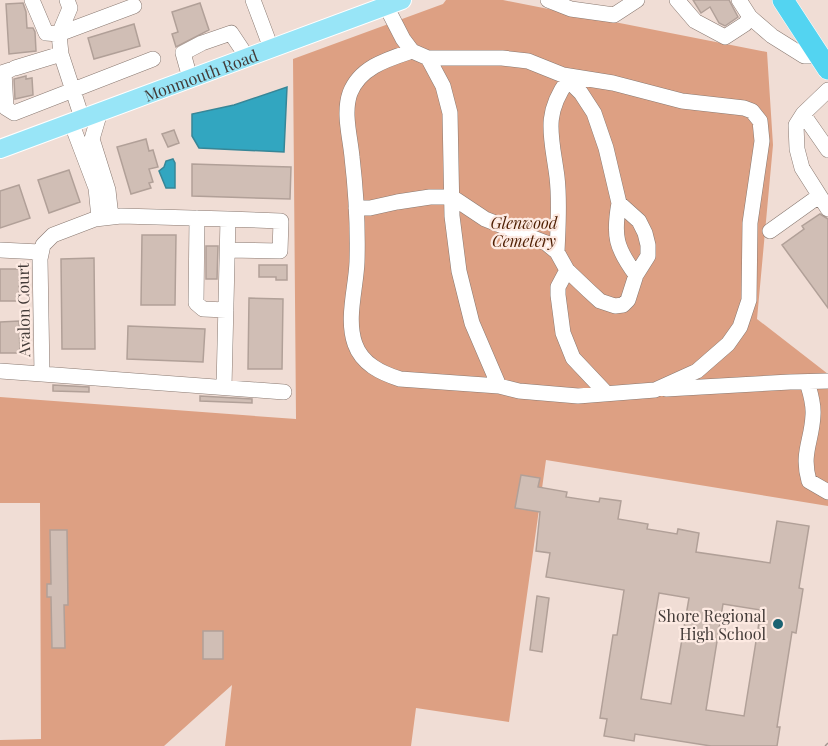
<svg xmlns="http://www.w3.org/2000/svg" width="828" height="746" viewBox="0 0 828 746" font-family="'Playfair Display',serif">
<rect width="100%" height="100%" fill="#f0ddd5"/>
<path fill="#dda083" d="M446 0H503L767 52 773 145 757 319 828 374V506L546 460 509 722 416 708 411 746H225L232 685 164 746H0V740L41 739 40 503H0V397L296 419 293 59 443 4Z"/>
<path fill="#32a6c0" stroke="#378697" stroke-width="1.5" d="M287 87 284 152 199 148 192 136V114L234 105Z
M173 159 175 163V188H166L159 171 164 167 166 161Z"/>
<path fill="#d0beb5" stroke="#b1a098" stroke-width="1.5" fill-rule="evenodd" d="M693 0H729L738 17 725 26 719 23 710 7 701 13Z
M23 3 26 12 27 28H33L35 32 36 51 9 54 6 4Z
M200 3 209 30 176 47 172 34 178 32 172 12Z
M134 24 140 46 94 59 88 38Z
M26 76V79L32 78 33 95 15 99 14 79Z
M174 130 179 143 168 147 162 134Z
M146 139 149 151 153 150 158 167 149 169 153 182 149 183 151 188 131 194 117 147Z
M192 164 291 167 290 199 192 196Z
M69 170 80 202 49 213 38 180Z
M19 185 30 218 0 228V191Z
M820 214 828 219V308L782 245 804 229 802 226Z
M142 235H176L175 305H141Z
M206 246H218L217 279H206Z
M94 258 95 349H62L61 259Z
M259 265H287V280H276V277H259Z
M0 269H19V301H0Z
M249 298 283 299 282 369H248Z
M19 321 20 353H0V322Z
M128 326 205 329 203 362 127 359Z
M53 385 89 387V392L53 391Z
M200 396 252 399V403L200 401Z
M521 475 540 478 538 487 567 492 566 497 599 502 600 498 621 501 618 519 648 524 647 529 677 534 678 529 699 533 696 552 770 563 777 521 809 526 799 588 803 589 796 633 792 632 777 727H780L777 746H711L635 734 634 741 604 736 607 719 600 718 613 635H617L624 590 546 577 550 553 536 551 540 512 515 508ZM659 593 689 598 671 704 641 699ZM723 604 761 610 744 716 706 710Z
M50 530H67L68 605H64L65 648H52L51 597H47V584H51Z
M537 596 549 598 542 652 530 650Z
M203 631H223V659H203Z"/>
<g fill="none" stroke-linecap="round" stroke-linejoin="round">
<defs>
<path id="minor" d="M32 0 46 33 59 34 134 6
M67 0 70 8 59 34 61 54 82 118
M253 0 271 48
M548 0 571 9 614 15 637 0
M677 0 695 21 725 37 745 24 750 17
M739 0 750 17 772 36 804 56H820
M412 51C388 59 360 67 350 93 343 113 350 136 352 157 356 191 358 227 357 262 356 288 346 319 355 344 362 364 381 373 400 379L499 386
M428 58 443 86 450 113 452 216 459 271 472 323 499 386 519 391 578 396 655 390 697 371 728 344 740 327 749 300 750 223 762 141 760 121 752 111 744 108 682 101 613 83 563 75
M15 68 61 54
M10 70 4 72 6 108 14 113 153 59
M190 78 183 53 202 43 231 33 247 57
M828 90 803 114 796 125 797 149 802 168 828 209
M100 112 92 139 108 190 111 217
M803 114 828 150
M71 122 96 188 99 218
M619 203C613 236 616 248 636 275
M356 208H370L397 202 430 197H452L485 219 546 243 557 252 567 270 588 290 600 301 615 306 623 305 628 300 636 275 648 256V245L645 233 639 221 619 203 606 148 594 113 581 93 563 75 528 61 502 58H428L412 51 403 39 386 6
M197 218 196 303 203 309 226 310
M770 231 819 196
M0 250 40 252
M228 250 280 251 281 221 228 219
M557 252C558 227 560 202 557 177 552 137 542 116 568 80
M567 270 558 287V295L563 333 573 358 607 394
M0 371 42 374
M807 382C810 392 814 403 813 415 812 441 801 453 809 481L828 492
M224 387 228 219 121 216 95 219 53 235 43 245 40 259 42 374 284 392
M666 389 790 382 828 381"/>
<g id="major">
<path id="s1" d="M0 149 402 0"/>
</g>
<path id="highway" d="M783 0 828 69"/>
</defs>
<use href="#minor" stroke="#897971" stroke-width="16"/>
<use href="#major" stroke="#fff" stroke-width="20"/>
<use href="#highway" stroke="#fff" stroke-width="22"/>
<path stroke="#a2948f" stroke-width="1.5" stroke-dasharray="6 3" stroke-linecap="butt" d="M825 746 828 743"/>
<use href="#minor" stroke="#fff" stroke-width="15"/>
<use href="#major" stroke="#98e5f7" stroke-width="18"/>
<use href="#highway" stroke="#53d4f1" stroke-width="21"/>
</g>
<circle fill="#1a6272" stroke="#fdeae2" stroke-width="2" cx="778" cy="624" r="6"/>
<g text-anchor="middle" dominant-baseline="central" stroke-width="4.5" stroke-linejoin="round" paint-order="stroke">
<g font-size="16" fill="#433b38" stroke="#fdeae2">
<text stroke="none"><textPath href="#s1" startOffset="214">Monmouth Road</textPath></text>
<text transform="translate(23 310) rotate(-91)">Avalon Court</text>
</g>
<g font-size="16" font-style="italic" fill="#4e1e02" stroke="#fdeae2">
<text x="524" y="222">Glenwood<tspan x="524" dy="18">Cemetery</tspan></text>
</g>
<g font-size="16" fill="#433b38" stroke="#fdeae2" text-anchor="end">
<text x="766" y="615">Shore Regional<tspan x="766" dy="18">High School</tspan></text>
</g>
</g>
</svg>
